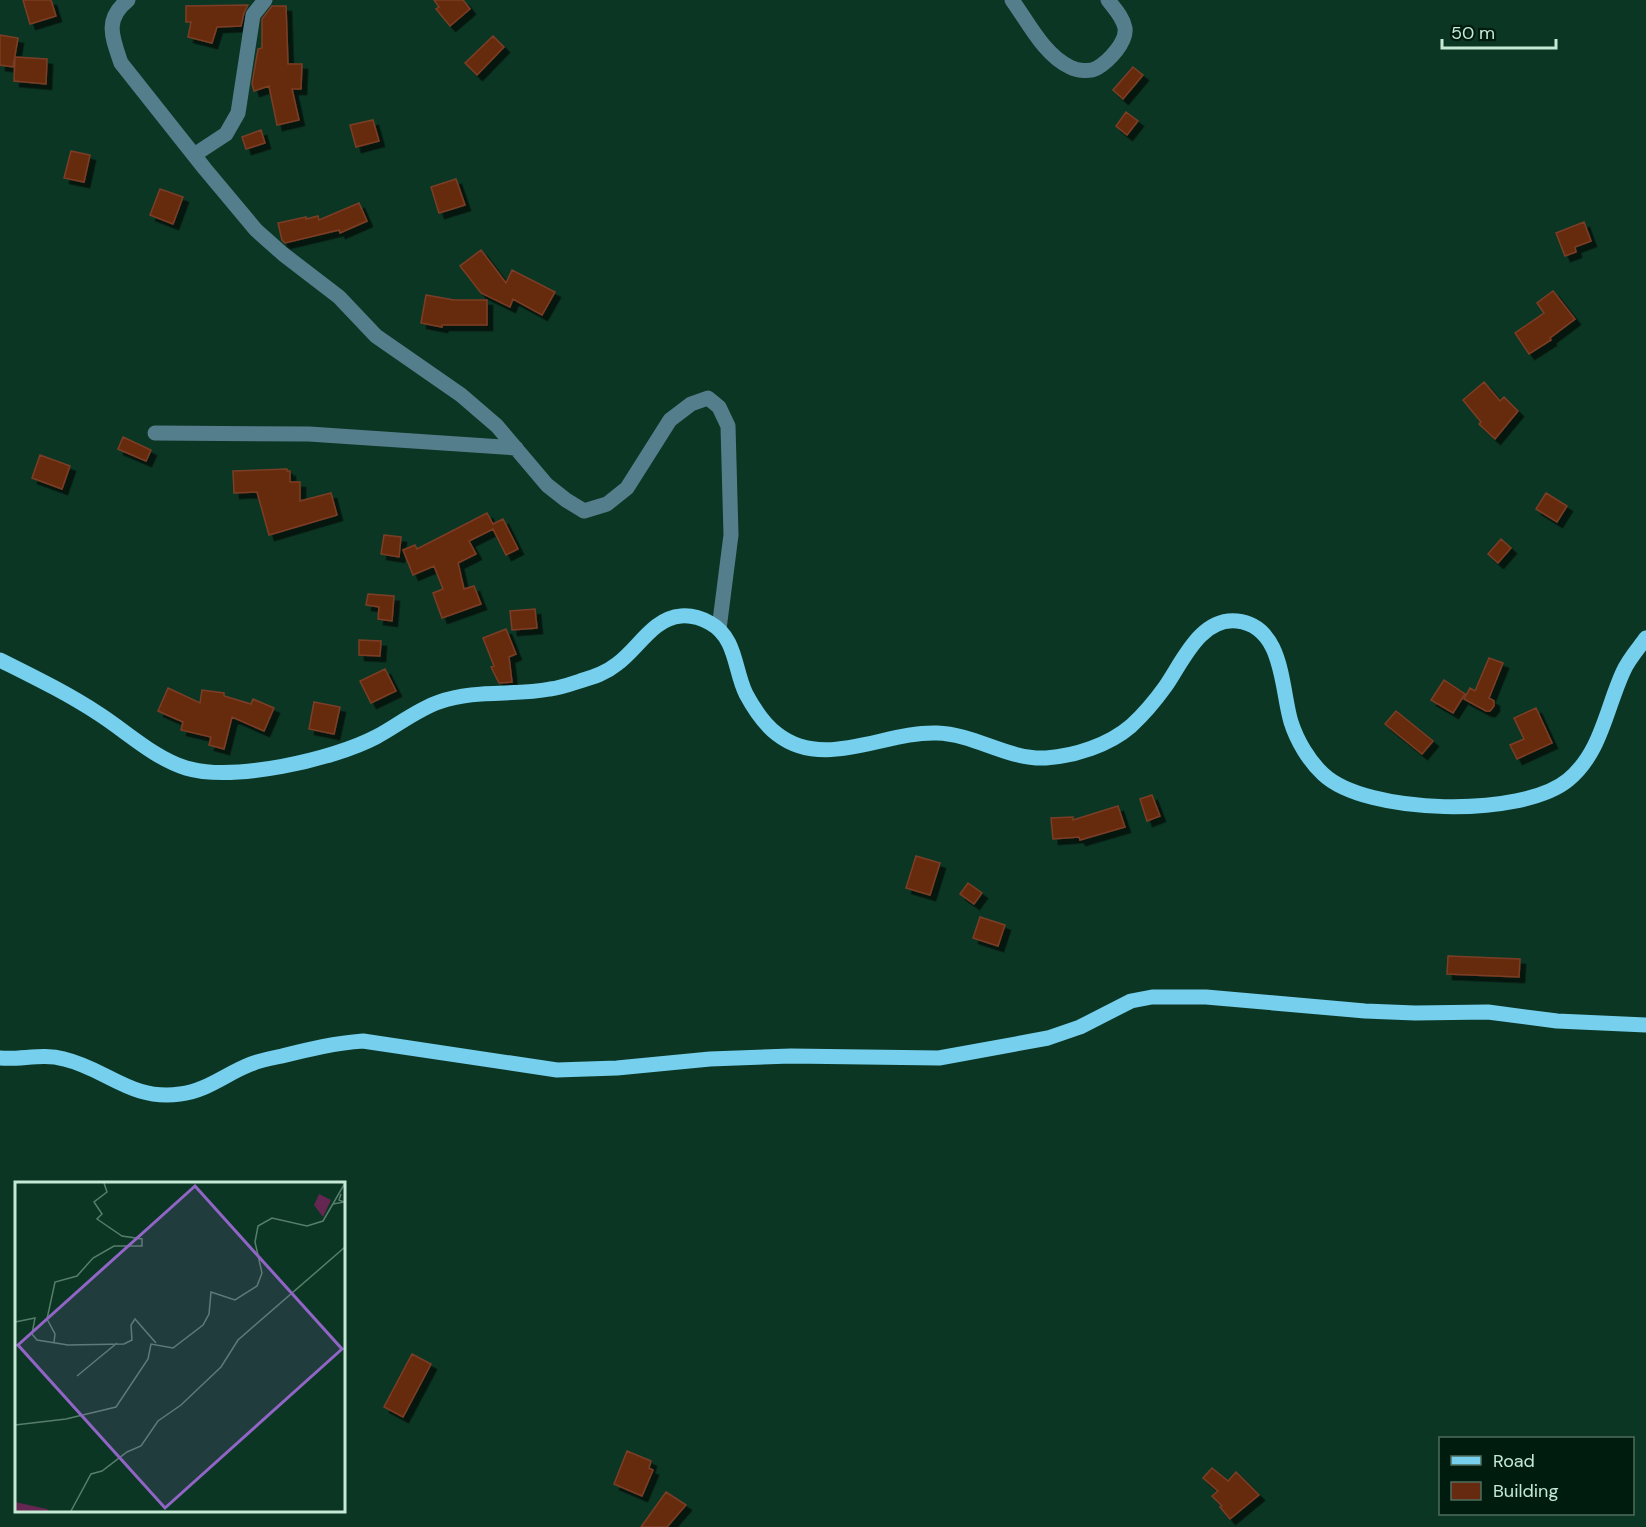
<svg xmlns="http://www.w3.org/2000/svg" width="1646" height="1527" viewBox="0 0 1646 1527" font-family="'DM Sans',sans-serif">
<defs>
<filter id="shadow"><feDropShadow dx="5.5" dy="5.5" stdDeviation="0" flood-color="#0009"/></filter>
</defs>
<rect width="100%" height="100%" fill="#0c3624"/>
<path fill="#662a10" stroke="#7c3e25" stroke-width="1.5" filter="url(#shadow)" d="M23 0H51L56 16 30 24Z
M434 0H463L470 9 450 26 436 9 439 7Z
M248 5 244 13 241 26 217 27 212 43 188 37 191 22H186V6Z
M272 6H286L288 64H302L301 89H292L299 120 277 125 269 86 254 91 252 84 258 49 262 48V19Z
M0 35 18 38 13 67 0 65Z
M493 36 504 47 477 75 465 63Z
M15 57 47 59 46 84 14 81Z
M1133 67 1143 75 1123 99 1113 90Z
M1126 112 1138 121 1127 135 1116 126Z
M373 120 379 141 356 147 350 125Z
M261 130 265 143 246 149 242 137Z
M71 151 90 155 84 182 64 178Z
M456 179 465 205 439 213 431 187Z
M160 189 183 197 173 224 150 215Z
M359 203 367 221 340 233 339 230 285 243 282 240 278 223 306 217V219L318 216 319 220Z
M1584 222 1591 241 1575 247 1576 252 1565 256 1556 233Z
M481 250 506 283 512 270 555 292 542 315 513 299 510 307 481 293 460 266Z
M1553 291 1575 319 1550 338 1551 340 1529 354 1515 333 1544 313 1537 303Z
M426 295 454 300H487V325H442V327L421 323Z
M1484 382 1500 401 1504 397 1518 411 1495 439 1479 424 1481 422 1463 400Z
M123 437 151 450 146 461 118 449Z
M40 455 70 466 62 489 32 478Z
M287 469V471H290V482H300V501L331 493 337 515 269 535 257 492 234 493 233 471Z
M1546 493 1567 506 1557 522 1536 509Z
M487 513 493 524 503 519 518 549 506 555 493 529 469 541 476 554 458 563 464 589 474 586 481 604 442 618 433 593 443 589 434 566 413 575 403 550 415 545 417 549Z
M384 535 401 537 399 557 381 554Z
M1501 539 1511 548 1498 563 1488 554Z
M368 594 394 596 392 621 378 619 379 607 366 605Z
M535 609 537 628 512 630 510 611Z
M506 629 516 654 509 657 512 682 499 683 491 667 494 666 483 638Z
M359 640 381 641 380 656 359 655Z
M1489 658 1503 663 1489 698 1494 701V706L1490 711H1486L1464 699 1470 688 1475 691Z
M385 669 396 691 371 703 360 681Z
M1444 680 1465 694 1453 713 1431 700Z
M168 688 200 703 202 690 224 693V696L251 704 253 699 274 708 264 731 232 717 224 749 209 745 211 737 181 730 183 722 158 711Z
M314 702 340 707 334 734 309 729Z
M1536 708 1552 743 1517 759 1510 745 1524 739 1514 718Z
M1396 711 1433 741 1422 754 1385 724Z
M1152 795 1160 816 1147 821 1140 799Z
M1118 806 1125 827 1080 840 1079 837 1053 839 1051 818 1073 817V820Z
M916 856 940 863 930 895 906 888Z
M968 883 982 893 974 904 960 894Z
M980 917 1005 925 998 946 973 938Z
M1448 956 1520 959 1519 977 1447 974Z
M412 1354 431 1364 403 1417 384 1407Z
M627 1451 651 1461 649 1468 653 1470 642 1496 614 1484Z
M1212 1468 1228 1481 1236 1472 1259 1495 1230 1519 1220 1507 1222 1506 1212 1496 1218 1491 1203 1478Z
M666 1492 686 1505 667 1527H641Z"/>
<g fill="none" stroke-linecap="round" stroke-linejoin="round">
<path stroke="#557e8d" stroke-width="15" d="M128 0C104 19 112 37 121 63L205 169 256 230 283 254 339 297 376 336 461 395 497 426 547 485 566 500 584 511 607 504 627 488 670 420 691 404 708 398 719 407 728 426 731 535 719 629
M1012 0C1028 22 1044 55 1070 67 1077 71 1090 72 1097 68 1109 61 1127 42 1125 28 1123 17 1114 8 1108 0
M194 155 226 134 238 113 253 15 265 0
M155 433 309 434 516 448"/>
<path stroke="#75cfed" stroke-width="15" d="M0 660C34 677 67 693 99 714 127 732 154 758 186 768 233 782 332 760 376 737 397 726 416 710 439 702 475 689 514 696 550 689 560 688 571 684 580 681 594 677 606 673 617 664 638 649 653 618 681 616 692 615 701 618 710 623 737 638 734 670 746 694 754 709 764 724 777 734 824 771 885 731 937 733 975 734 1008 760 1046 758 1075 756 1109 745 1131 726 1144 714 1155 701 1165 687 1182 663 1200 617 1237 621 1284 626 1281 689 1291 722 1297 741 1309 761 1323 774 1366 815 1522 818 1568 780 1601 753 1606 709 1623 672 1628 660 1638 649 1646 638
M0 1058C21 1060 43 1053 64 1059 107 1069 131 1101 180 1094 207 1091 227 1073 251 1064 261 1060 272 1058 282 1056 310 1049 335 1043 363 1041L557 1070 617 1068 710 1059 791 1056 939 1058 1048 1038 1080 1027 1131 1001 1152 997H1206L1365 1011 1415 1013 1488 1012 1557 1021 1646 1025"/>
</g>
<g transform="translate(15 1182)">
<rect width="330" height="330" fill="#0c3624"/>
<path d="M304 12 316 18 308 35 299 23ZM0 320 32 327 34 329H0Z" fill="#652751"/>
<path fill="none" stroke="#567e6b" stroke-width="1.5" d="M318 22 329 20 324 18 326 12M0 140 20 136 17 152 22 158 53 163 109 162 117 158 116 143 120 137 141 161M39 160 40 152 32 137 40 100 62 94 78 76 99 64H127V57L107 54 82 37 87 32 79 20 92 10 89 1M62 194 102 161M0 243 51 237 101 225 133 177 136 162 158 166 188 143 194 132 196 110 220 118 242 104 247 91 240 60 243 44 257 36 292 44 308 39 330 1M56 329 76 292 87 289 112 270 126 264 143 239 166 223 206 185 223 158 330 65"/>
<path fill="#9165c6" fill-opacity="0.15" stroke="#9165c6" stroke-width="3" d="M180 4 327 167 150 326 3 163Z"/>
<rect width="330" height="330" fill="none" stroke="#c5e9d5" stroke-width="3"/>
</g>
<rect x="1439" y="1437" width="195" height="78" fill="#001c0f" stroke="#4f6e5e" stroke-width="1.5"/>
<rect x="1451" y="1456" width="30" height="9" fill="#75cfed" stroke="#4f6e5e" stroke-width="1.5"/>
<text x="1493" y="1467" font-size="18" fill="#c5e9d5">Road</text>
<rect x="1451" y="1482" width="30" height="18" fill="#662a10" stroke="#4f6e5e" stroke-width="1.5"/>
<text x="1493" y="1497" font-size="18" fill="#c5e9d5">Building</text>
<path d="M1442 39v9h114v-9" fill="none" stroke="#c5e9d5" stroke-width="3"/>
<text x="1451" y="39" font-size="18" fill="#c5e9d5" stroke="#001c0f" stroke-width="4.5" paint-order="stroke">50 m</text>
</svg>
